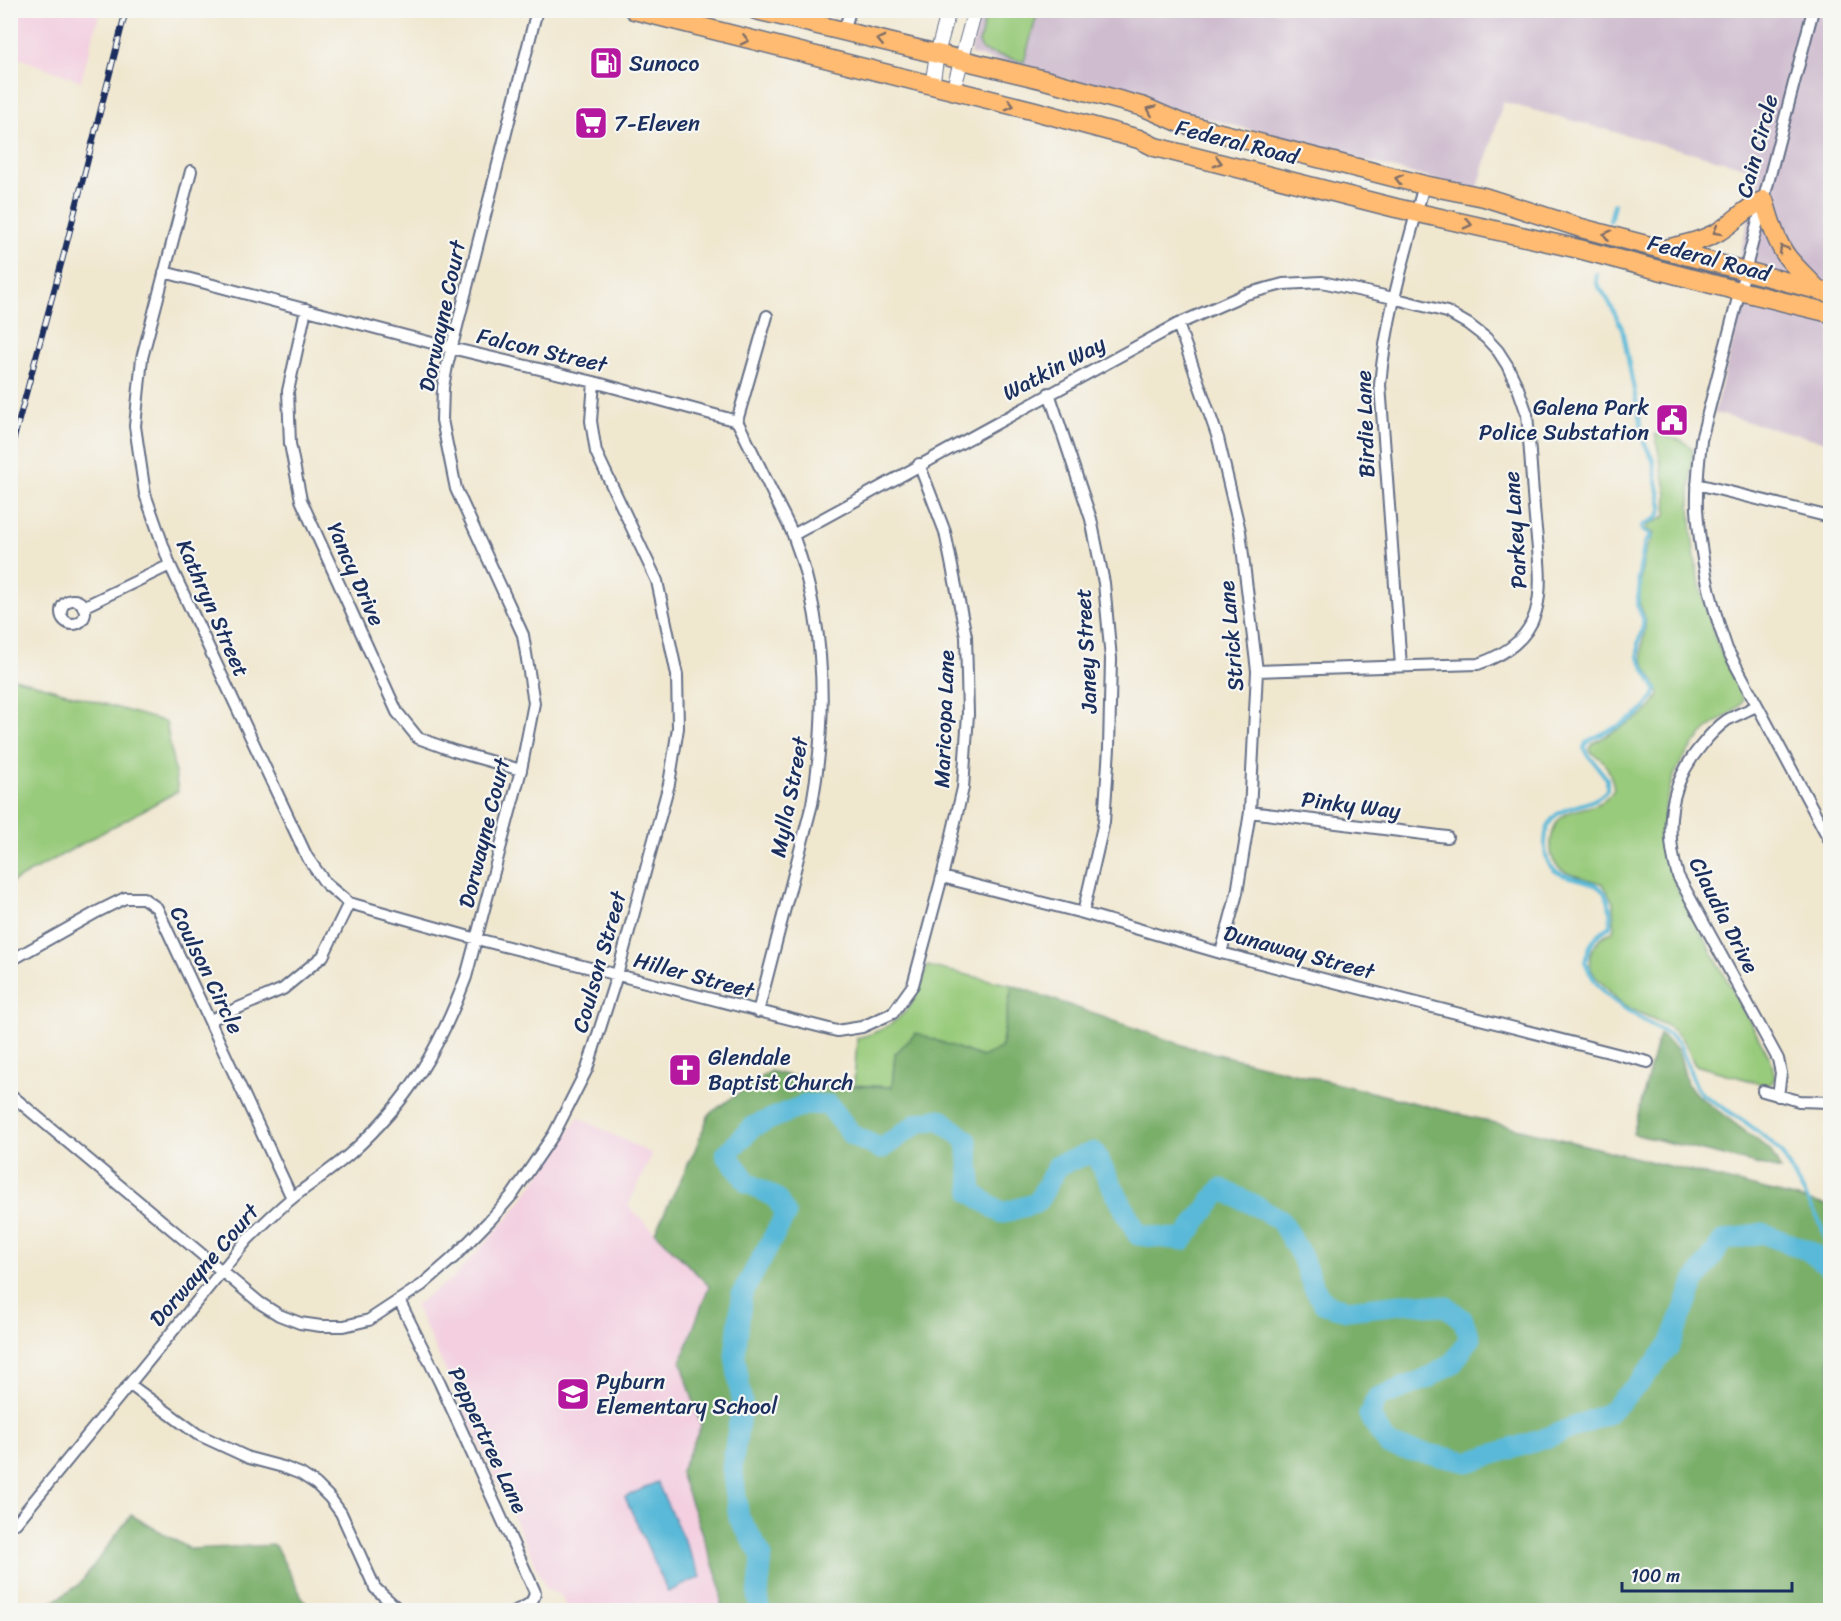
<svg xmlns="http://www.w3.org/2000/svg" width="1841" height="1621" viewBox="0 0 1841 1621" font-family="Sriracha,sans-serif">
<rect width="100%" height="100%" fill="#f6f6f2"/>
<filter id="ink" filterUnits="userSpaceOnUse"><feTurbulence type="fractalNoise" baseFrequency=".0167" numOctaves="2"/><feDisplacementMap in="SourceGraphic" scale="12" xChannelSelector="R" yChannelSelector="G"/><feConvolveMatrix kernelMatrix="1 2 1 2 8 2 1 2 1" color-interpolation-filters="sRGB"/></filter>
<filter id="wash" filterUnits="userSpaceOnUse"><feTurbulence type="fractalNoise" baseFrequency=".008" numOctaves="4" result="noise"/><feDisplacementMap in="SourceGraphic" scale="24" xChannelSelector="R" yChannelSelector="G"/><feGaussianBlur stdDeviation="1.35" result="paint"/><feColorMatrix in="noise" values="0 0 0 0 0 0 0 0 0 0 0 0 0 0 0 0 0 1.4 0 .05"/><feComposite in="paint" operator="in"/></filter>
<g filter="url(#wash)">
<rect width="100%" height="100%" fill="#f0e7cf"/>
<path fill="#f3cfe0" d="M10 11H100L81 81 11 55Z
M578 1117 652 1154 628 1206 709 1286 681 1361 701 1426 680 1473 721 1587V1610H568L561 1595 547 1590 415 1305 454 1277 508 1218 551 1160Z"/>
<path fill="#cfbdcf" d="M981 11H1830V443L1714 413 1753 266 1738 262 1760 171 1503 102 1477 191 970 54Z"/>
<path fill="#99cb7b" stroke="#5a7d6c" stroke-width="1.5" d="M987 11H1038L1024 62 983 51 979 43Z
M1655 434 1683 441 1693 449C1685 512 1694 581 1716 640 1724 660 1734 679 1743 699 1740 711 1719 719 1709 728 1659 774 1652 836 1681 896L1771 1060 1775 1078 1769 1086 1695 1065C1690 1057 1687 1044 1680 1037 1667 1021 1641 1016 1624 1005 1615 999 1609 990 1601 982 1592 974 1586 963 1592 950 1597 941 1602 935 1612 932L1614 927 1613 902 1603 884C1578 874 1548 878 1551 842 1555 795 1598 820 1614 789 1613 780 1608 767 1602 760 1597 755 1593 755 1589 749L1592 744 1641 716 1652 707 1659 695C1656 681 1645 670 1642 656 1639 643 1648 631 1645 618 1644 612 1640 608 1639 601 1641 584 1641 566 1646 550 1648 544 1653 540 1654 533L1646 530 1647 526 1666 516 1667 494Z
M11 677 166 722 178 791 11 883Z
M927 966 1012 985 1001 1049 982 1057 916 1033 895 1054 892 1087 854 1085 857 1038C898 1028 917 1006 927 966Z"/>
<path fill="#7aaf6b" stroke="#4a6f64" stroke-width="1.5" d="M1012 985 1185 1046 1830 1206V1610H721V1587L680 1473 701 1426 681 1361 709 1286 655 1232 695 1150 709 1114 770 1071 830 1085 892 1087 895 1054 916 1033 982 1057 1001 1048Z
M1659 1034 1676 1048 1680 1056 1687 1084 1697 1095 1770 1150 1781 1170 1633 1134Z
M131 1515 190 1549 275 1545 302 1597 312 1610H40L79 1585Z"/>
<path fill="#5ab9d8" stroke="#3a749b" stroke-width="1.5" d="M657 1482 701 1577 668 1592 625 1497Z"/>
<g fill="none" stroke-linecap="round" stroke-linejoin="round">
<path stroke="#5ab9d8" stroke-width="4" d="M1610 221 1614 204
M1596 274 1597 284 1608 300 1622 328 1644 442 1653 460 1659 492 1662 506 1660 514 1657 518 1643 525 1642 528 1644 531 1650 534 1651 537 1646 541 1644 546 1638 579 1640 585 1637 605 1643 618V626L1638 644V656L1656 690C1647 718 1615 726 1592 739L1586 743 1584 748 1586 752 1607 779V790C1587 814 1546 797 1545 843 1543 895 1599 864 1609 903 1610 911 1612 919 1610 926 1594 937 1590 941 1585 962 1600 1003 1641 1016 1674 1038L1679 1044 1697 1088 1702 1094 1748 1124 1771 1142 1782 1154 1821 1224 1826 1244V1265"/>
<path stroke="#5ab9d8" stroke-width="21" d="M760 1610 758 1596 762 1556 739 1518 732 1467 742 1403 735 1355 742 1294 786 1214 776 1198 748 1183 726 1154 754 1126 807 1104 829 1105 852 1135 881 1149 918 1123 940 1119 967 1141 972 1193 1002 1213 1037 1203 1058 1165 1094 1152 1138 1235 1183 1240 1221 1189 1254 1205 1280 1220 1301 1255 1313 1286 1324 1304 1347 1310 1411 1303 1447 1307 1463 1320 1470 1338 1453 1363 1428 1378 1377 1398 1369 1415 1389 1446 1468 1462 1543 1439 1607 1414 1639 1383 1670 1345 1694 1283 1723 1241 1762 1233 1809 1251 1830 1268"/>
</g>
</g>
<g filter="url(#ink)">
<g fill="none" stroke-linecap="round" stroke-linejoin="round">
<defs>
<path id="minor" d="M1813 10 1701 440C1699 463 1696 486 1697 509 1700 557 1711 604 1727 649L1830 841
M689 26 693 10
M844 32 850 10
M191 171 142 358 135 426 145 494 170 565 307 857 326 884 349 903 477 939 837 1031 862 1027 893 1013 913 985 942 877 963 788 968 714 966 636 945 532 919 464
M164 272 451 348 594 382 737 421
M306 309 288 391 290 444 301 500 397 712 418 738 454 751 521 770
M1178 324 1218 438 1240 531 1257 671 1250 812 1237 893 1221 953
M1049 393 1091 519 1104 583 1111 659 1109 748 1104 822 1083 913
M1697 484 1830 517
M793 535 1178 324 1246 294 1283 284 1322 282 1393 298 1447 312 1468 324 1486 338 1498 351 1507 365 1518 388 1527 414C1530 449 1532 484 1535 519 1541 584 1554 638 1478 664L1257 671
M61 612a12 12 0 1 1 24 0a12 12 0 1 1-24 0Z
M83 607 170 565
M1401 666 1380 385C1386 316 1406 251 1424 185
M1756 706C1747 711 1736 715 1727 720 1717 727 1708 737 1701 746 1668 785 1664 829 1678 876L1778 1059 1781 1073 1778 1096
M1250 812 1447 837
M942 877 1083 913 1221 953 1648 1062
M10 961 97 912 125 898H143L157 908 292 1198
M758 1012 812 804C828 714 826 622 793 535 788 523 781 511 775 498 762 472 750 446 737 421L767 316
M210 1020 283 989 323 956 349 903
M1763 1091 1799 1101 1830 1102
M10 1094 260 1303 279 1315 300 1323 321 1326H344L369 1320 422 1285 453 1258 492 1218 513 1194 554 1134 587 1069 617 975 669 784 678 728 677 675 657 581 596 452 591 421 594 382
M399 1300 440 1383 535 1592C534 1603 527 1606 517 1610
M129 1384 197 1434 249 1458 283 1467 301 1474 316 1484 330 1498 341 1513 375 1588 399 1610
M16 1523 247 1240C261 1226 275 1212 291 1199 311 1183 333 1169 352 1152 409 1100 440 1048 466 977L521 770 534 703 523 635 456 489 442 420 443 387 447 366 537 10"/>
<path id="tertiary" d="M932 86 937 54 949 10
M953 91 975 10"/>
<path id="primary" d="M634 10 1035 111 1139 139 1155 147 1396 208 1579 249 1723 287 1830 313
M756 10 1045 80 1144 107 1181 123 1424 185 1484 197 1581 228 1830 293
M1665 249C1683 245 1702 241 1718 232 1735 222 1745 208 1764 200 1770 219 1775 241 1788 258 1797 269 1808 279 1818 290"/>
</defs>
<use href="#minor" stroke="#666f86" stroke-width="14"/>
<use href="#tertiary" stroke="#666f86" stroke-width="16"/>
<use href="#primary" stroke="#666f86" stroke-width="21"/>
<use href="#minor" stroke="#fff" stroke-width="10"/>
<use href="#tertiary" stroke="#fff" stroke-width="14"/>
<use href="#primary" stroke="#febb71" stroke-width="18"/>
<defs>
<path id="rail" d="M10 453 66 246 126 10"/>
</defs>
<use href="#rail" stroke="#1b2f5e" stroke-width="6"/>
<use href="#rail" stroke="#f6f6f2" stroke-width="4" stroke-dasharray="11" stroke-linecap="butt"/>
</g>
<defs><path id="oneway-chevron" d="M-2-3.5L2.5 0L-2 3.5" fill="none" stroke-width="1.6" stroke-linecap="round" stroke-linejoin="round" transform="scale(1.5)"/></defs>
<g stroke="#816e67">
<use href="#oneway-chevron" transform="translate(745 40) rotate(14)"/>
<use href="#oneway-chevron" transform="translate(881 40) rotate(-167)"/>
<use href="#oneway-chevron" transform="translate(1010 105) rotate(14)"/>
<use href="#oneway-chevron" transform="translate(1151 110) rotate(-157)"/>
<use href="#oneway-chevron" transform="translate(1218 162) rotate(15)"/>
<use href="#oneway-chevron" transform="translate(1399 179) rotate(-166)"/>
<use href="#oneway-chevron" transform="translate(1468 224) rotate(13)"/>
<use href="#oneway-chevron" transform="translate(1717 231) rotate(150)"/>
<use href="#oneway-chevron" transform="translate(1607 235) rotate(-165)"/>
<use href="#oneway-chevron" transform="translate(1783 249) rotate(-120)"/>
</g>
</g>
<defs>
<symbol id="fuel-square" viewBox="-11 -11 22 22"><rect x="-9" y="-9" width="18" height="18" rx="4" fill="#b5179e" stroke="#f6f6f2"/><path d="M-5.5-6h7V0h2V4h1.3V-2.5L3-4.5l.8-.8L6-3V5H2.5V1h-1V6h-7ZM-4.2-4.7v3.2H.2V-4.7Z" fill="#fff"/></symbol>
<symbol id="supermarket-square" viewBox="-11 -11 22 22"><rect x="-9" y="-9" width="18" height="18" rx="4" fill="#b5179e" stroke="#f6f6f2"/><path d="M-6-5.5h2.5l.6 2H6L4.5 2H-2.5L-4.4-4H-6ZM-1.5 3.2a1.3 1.3 0 1 0 .1 0ZM3 3.2a1.3 1.3 0 1 0 .1 0Z" fill="#fff"/></symbol>
<symbol id="civic-square" viewBox="-11 -11 22 22"><rect x="-9" y="-9" width="18" height="18" rx="4" fill="#b5179e" stroke="#f6f6f2"/><path d="M-.6-6.5H3V-4.5H.6V-3L4-1V1h2V6H-6V1h2V-1L-.6-3ZM-1.2 2.5V6h2.4V2.5Z" fill="#fff"/></symbol>
<symbol id="church-square" viewBox="-11 -11 22 22"><rect x="-9" y="-9" width="18" height="18" rx="4" fill="#b5179e" stroke="#f6f6f2"/><path d="M-1.2-6h2.4v3.5h3.3v2.4h-3.3V6h-2.4V-.1h-3.3v-2.4h3.3Z" fill="#fff"/></symbol>
<symbol id="school-square" viewBox="-11 -11 22 22"><rect x="-9" y="-9" width="18" height="18" rx="4" fill="#b5179e" stroke="#f6f6f2"/><path d="M0-5L7-2L0 1L-7-2ZM-4 1L0 2.5L4 1V4Q0 6-4 4Z" fill="#fff"/></symbol>
</defs>
<g fill-rule="evenodd">
<use href="#fuel-square" x="587" y="44" width="38" height="38"/>
<use href="#supermarket-square" x="572" y="104" width="38" height="38"/>
<use href="#civic-square" x="1653" y="401" width="38" height="38"/>
<use href="#church-square" x="666" y="1051" width="38" height="38"/>
<use href="#school-square" x="554" y="1375" width="38" height="38"/>
</g>
<g text-anchor="middle" dominant-baseline="central" stroke-width="4.5" stroke-linejoin="round" paint-order="stroke">
<g font-size="22" fill="#1b2f5e" stroke="#f6f6f2" text-anchor="start">
<text x="629" y="63">Sunoco</text>
<text x="614" y="123">7-Eleven</text>
<text x="1649" y="407" text-anchor="end">Galena Park<tspan x="1649" dy="25">Police Substation</tspan></text>
<text x="708" y="1057">Glendale<tspan x="708" dy="25">Baptist Church</tspan></text>
<text x="596" y="1381">Pyburn<tspan x="596" dy="25">Elementary School</tspan></text>
</g>
<g font-size="22" fill="#1b2f5e" stroke="#f6f6f2">
<text transform="translate(1237 142) rotate(14)">Federal Road</text>
<text transform="translate(1757 146) rotate(-75)">Cain Circle</text>
<text transform="translate(1709 258) rotate(15)">Federal Road</text>
<text transform="translate(442 316) rotate(-78)">Dorwayne Court</text>
<text transform="translate(542 350) rotate(13)">Falcon Street</text>
<text transform="translate(1054 368) rotate(-28)">Watkin Way</text>
<text transform="translate(1365 424) rotate(-92)">Birdie Lane</text>
<text transform="translate(1515 530) rotate(-94)">Parkey Lane</text>
<text transform="translate(356 574) rotate(66)">Yancy Drive</text>
<text transform="translate(213 608) rotate(66)">Kathryn Street</text>
<text transform="translate(1231 636) rotate(-95)">Strick Lane</text>
<text transform="translate(1086 651) rotate(-93)">Janey Street</text>
<text transform="translate(944 719) rotate(-88)">Maricopa Lane</text>
<text transform="translate(789 797) rotate(-79)">Mylla Street</text>
<text transform="translate(1351 805) rotate(7)">Pinky Way</text>
<text transform="translate(484 833) rotate(-76)">Dorwayne Court</text>
<text transform="translate(1724 915) rotate(63)">Claudia Drive</text>
<text transform="translate(1299 952) rotate(15)">Dunaway Street</text>
<text transform="translate(599 962) rotate(-74)">Coulson Street</text>
<text transform="translate(207 970) rotate(64)">Coulson Circle</text>
<text transform="translate(694 975) rotate(15)">Hiller Street</text>
<text transform="translate(204 1265) rotate(-49)">Dorwayne Court</text>
<text transform="translate(488 1440) rotate(65)">Peppertree Lane</text>
</g>
</g>
<rect width="1841" height="1621" fill="none" stroke="#f6f6f2" stroke-width="36"/>
<path d="M1622 1582v9h170v-9" fill="none" stroke="#1b2f5e" stroke-width="3"/>
<text x="1631" y="1582" font-size="18" fill="#1b2f5e" stroke="#f6f6f2" stroke-width="4.5" paint-order="stroke">100 m</text>
</svg>
